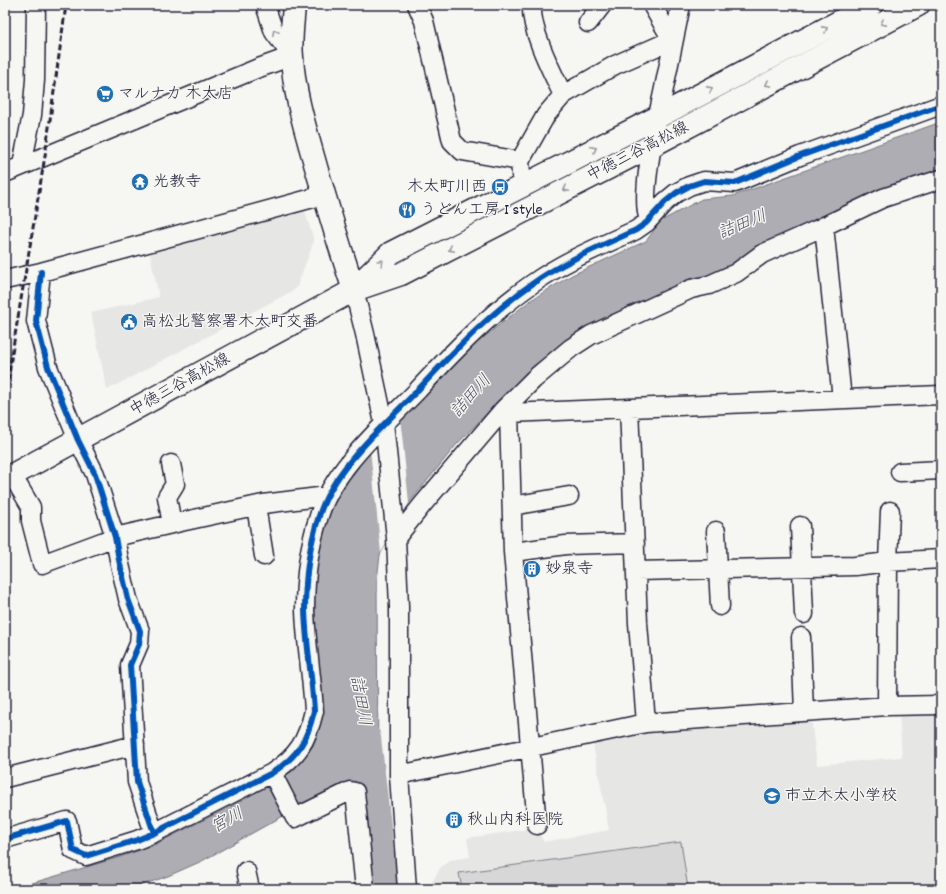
<svg xmlns="http://www.w3.org/2000/svg" width="946" height="894" viewBox="0 0 946 894" font-family="Dekko,'Klee One',sans-serif">
<rect width="100%" height="100%" fill="#f6f6f2"/>
<filter id="ink" filterUnits="userSpaceOnUse"><feTurbulence type="fractalNoise" baseFrequency=".025" numOctaves="2"/><feDisplacementMap in="SourceGraphic" scale="8" xChannelSelector="R" yChannelSelector="G"/><feConvolveMatrix kernelMatrix="1 2 1 2 8 2 1 2 1" color-interpolation-filters="sRGB"/></filter>
<g filter="url(#ink)">
<path fill="#e6e6e4" d="M303 204 314 241 296 289 107 390 91 313 159 297 148 245Z
M941 712V889H433L432 882 441 867 450 860 470 857 467 838 536 828 544 842 609 830 593 744 648 730 811 718 817 765 902 757 899 713Z"/>
<path fill="#d7d7d7" stroke="#7c7c89" d="M681 842 688 889H462L459 873Z"/>
<path fill="#adadb3" stroke="#757583" d="M941 122V174L898 189 736 261 721 273 577 335 533 366 457 444 409 503 380 555 377 580 378 778 350 782 328 791 202 861 168 876 131 889H12L117 858 152 846 233 805 293 771 313 746 319 730 320 705 312 614V582L319 546 336 492 367 453 409 406 474 345 531 300 572 275 646 241 661 221 685 208 702 199 733 196Z"/>
<path fill="#f6f6f2" d="M400 415 409 503 381 553 370 449Z"/>
<g fill="none" stroke-linecap="round" stroke-linejoin="round">
<path stroke="#adadb3" stroke-width="30" d="M366 738 383 889"/>
<defs>
<path id="minor" d="M417 5 424 21 452 141 462 151 520 161
M532 5C530 30 552 72 563 95
M652 5 672 40
M588 23 602 5
M22 165 32 115 35 80 36 5
M5 173 256 69 292 56 274 32 265 5
M522 186 520 161 546 115 563 95 615 65 674 39
M649 220C639 195 657 121 663 93 669 63 675 34 681 5
M824 226 842 399
M41 272 36 321 48 367 78 440 95 474 115 537 119 560 128 599 140 631 139 644 130 665 137 782 154 833
M5 280 41 272 324 195
M354 290 365 334 384 423 396 538 399 607V775L407 889
M629 408 638 623 646 723
M503 410 509 413 941 395
M509 413 513 552 566 545 635 543
M171 464 175 484 167 497 172 524
M900 472 941 470
M12 475 31 507V521L42 564 115 537 185 521 263 504 327 496
M256 506 264 556
M512 506 569 496
M800 526 804 614
M716 531 720 606
M396 538 423 504 503 410 534 379 571 348 591 335 691 289 709 285 736 273 762 254 816 230 883 198 941 179
M513 552 537 825
M636 571 855 566 888 562 941 559
M801 637 804 712
M887 706 888 562 890 511
M272 773 295 818 350 791 355 792 365 889
M399 775 646 723 887 706 941 705
M5 778 135 745
M5 839 67 821 73 850 86 856 137 840 154 833 272 773C298 756 307 741 314 711 312 677 306 643 305 610 305 578 309 546 319 516 333 469 383 426 416 392 452 353 489 314 532 284 564 261 601 246 636 230L646 223 665 202 676 193 689 186 704 181 735 183 800 156 941 105
M246 871 250 889"/>
<path id="major" d="M294 5C293 22 290 40 292 57 294 94 306 131 316 167 328 208 340 249 354 290
M357 286 391 253 658 117 871 5
M5 479 354 290 401 274 653 145 918 5"/>
</defs>
<use href="#minor" stroke="#22223b" stroke-width="21"/>
<use href="#major" stroke="#22223b" stroke-width="25"/>
<use href="#minor" stroke="#f6f6f2" stroke-width="18"/>
<use href="#major" stroke="#f6f6f2" stroke-width="22"/>
<path stroke="#22223b" stroke-width="3" stroke-dasharray="6 3" stroke-linecap="butt" d="M5 407 11 359 45 156 66 5"/>
<defs>
<path id="cycleway" d="M41 272 36 321 48 367 78 440 95 474 115 537 119 560 128 599 140 631 139 644 130 665 137 782 154 833
M5 839 67 821 73 850 86 856 137 840 154 833 272 773C298 756 307 741 314 711 312 677 306 643 305 610 305 578 309 546 319 516 333 469 383 426 416 392 452 353 489 314 532 284 564 261 601 246 636 230L646 223 665 202 676 193 689 186 704 181 735 183 800 156 941 105"/>
</defs>
<use href="#cycleway" stroke="#f6f6f2" stroke-width="8"/>
<use href="#cycleway" stroke="#0057b8" stroke-width="6"/>
</g>
<defs><path id="oneway-chevron" d="M-2-3.5L2.5 0L-2 3.5" fill="none" stroke-width="1.6" stroke-linecap="round" stroke-linejoin="round"/></defs>
<g stroke="#9797a0">
<use href="#oneway-chevron" transform="translate(883 23) rotate(152)"/>
<use href="#oneway-chevron" transform="translate(825 29) rotate(-28)"/>
<use href="#oneway-chevron" transform="translate(275 32) rotate(-117)"/>
<use href="#oneway-chevron" transform="translate(768 84) rotate(152)"/>
<use href="#oneway-chevron" transform="translate(710 89) rotate(-28)"/>
<use href="#oneway-chevron" transform="translate(594 149) rotate(-27)"/>
<use href="#oneway-chevron" transform="translate(566 189) rotate(153)"/>
<use href="#oneway-chevron" transform="translate(451 249) rotate(153)"/>
<use href="#oneway-chevron" transform="translate(381 262) rotate(-45)"/>
</g>
</g>
<defs>
<symbol id="supermarket-disc" viewBox="-11 -11 22 22"><circle r="9.5" fill="#1f6fb2" stroke="#f6f6f2"/><path d="M-6-5.5h2.5l.6 2H6L4.5 2H-2.5L-4.4-4H-6ZM-1.5 3.2a1.3 1.3 0 1 0 .1 0ZM3 3.2a1.3 1.3 0 1 0 .1 0Z" fill="#fff"/></symbol>
<symbol id="temple-disc" viewBox="-11 -11 22 22"><circle r="9.5" fill="#1f6fb2" stroke="#f6f6f2"/><path d="M0-6L5-2H3V0L6.5 2.5H4V6H1.5V3h-3V6H-4V2.5H-6.5L-3 0V-2H-5Z" fill="#fff"/></symbol>
<symbol id="bus-disc" viewBox="-11 -11 22 22"><circle r="9.5" fill="#1f6fb2" stroke="#f6f6f2"/><path d="M-5-6H5V4H4V6H2V4H-2V6H-4V4H-5ZM-3.5-4V0h7V-4ZM-3.5 1.2v1.5H-2V1.2ZM2 1.2v1.5H3.5V1.2Z" fill="#fff"/></symbol>
<symbol id="restaurant-disc" viewBox="-11 -11 22 22"><circle r="9.5" fill="#1f6fb2" stroke="#f6f6f2"/><path d="M-5-6h1v4h1v-4h1v4h1v-4h1v5L-1.5 .5V6h-2V.5L-5-1ZM5-6V6H3V1.5H1.5Q1.5-4 5-6Z" fill="#fff"/></symbol>
<symbol id="civic-disc" viewBox="-11 -11 22 22"><circle r="9.5" fill="#1f6fb2" stroke="#f6f6f2"/><path d="M-.6-6.5H3V-4.5H.6V-3L4-1V1h2V6H-6V1h2V-1L-.6-3ZM-1.2 2.5V6h2.4V2.5Z" fill="#fff"/></symbol>
<symbol id="building-disc" viewBox="-11 -11 22 22"><circle r="9.5" fill="#1f6fb2" stroke="#f6f6f2"/><path d="M-4-6H4V6H1V3H-1V6H-4ZM-2.5-4.3h1.7v1.8h-1.7ZM.8-4.3h1.7v1.8H.8ZM-2.5-1h1.7V.8h-1.7ZM.8-1h1.7V.8H.8Z" fill="#fff"/></symbol>
<symbol id="school-disc" viewBox="-11 -11 22 22"><circle r="9.5" fill="#1f6fb2" stroke="#f6f6f2"/><path d="M0-5L7-2L0 1L-7-2ZM-4 1L0 2.5L4 1V4Q0 6-4 4Z" fill="#fff"/></symbol>
</defs>
<g fill-rule="evenodd">
<use href="#supermarket-disc" x="95" y="84" width="20" height="20"/>
<use href="#temple-disc" x="130" y="172" width="20" height="20"/>
<use href="#bus-disc" x="490" y="177" width="20" height="20"/>
<use href="#restaurant-disc" x="397" y="200" width="20" height="20"/>
<use href="#civic-disc" x="119" y="312" width="20" height="20"/>
<use href="#building-disc" x="522" y="559" width="20" height="20"/>
<use href="#school-disc" x="762" y="786" width="20" height="20"/>
<use href="#building-disc" x="444" y="810" width="20" height="20"/>
</g>
<g text-anchor="middle" dominant-baseline="central" stroke-width="3" stroke-linejoin="round" paint-order="stroke">
<g font-size="16" fill="#22223b" stroke="#f6f6f2" text-anchor="start">
<text x="118" y="94">マルナカ 木太店</text>
<text x="153" y="182">光教寺</text>
<text x="487" y="187" text-anchor="end">木太町川西</text>
<text x="420" y="210">うどん工房 I style</text>
<text x="142" y="322">高松北警察署木太町交番</text>
<text x="545" y="569">妙泉寺</text>
<text x="785" y="796">市立木太小学校</text>
<text x="467" y="820">秋山内科医院</text>
</g>
<g font-size="16" fill="#22223b" stroke="#f6f6f2">
<text transform="translate(638 152) rotate(-27)">中徳三谷高松線</text>
<text transform="translate(180 385) rotate(-29)">中徳三谷高松線</text>
</g>
<g font-size="17" font-style="italic" fill="#535365" stroke="#f6f6f2">
<text transform="translate(743 226) rotate(-22)">詰田川</text>
<text transform="translate(472 397) rotate(-48)">詰田川</text>
<text transform="translate(359 701) rotate(80)">詰田川</text>
<text transform="translate(228 822) rotate(-29)">宮川</text>
</g>
</g>
<rect width="946" height="894" fill="none" stroke="#f6f6f2" stroke-width="20"/>
<rect x="10" y="10" width="926" height="874" fill="none" stroke="#22223b" stroke-width="1.5" filter="url(#ink)"/>
</svg>
